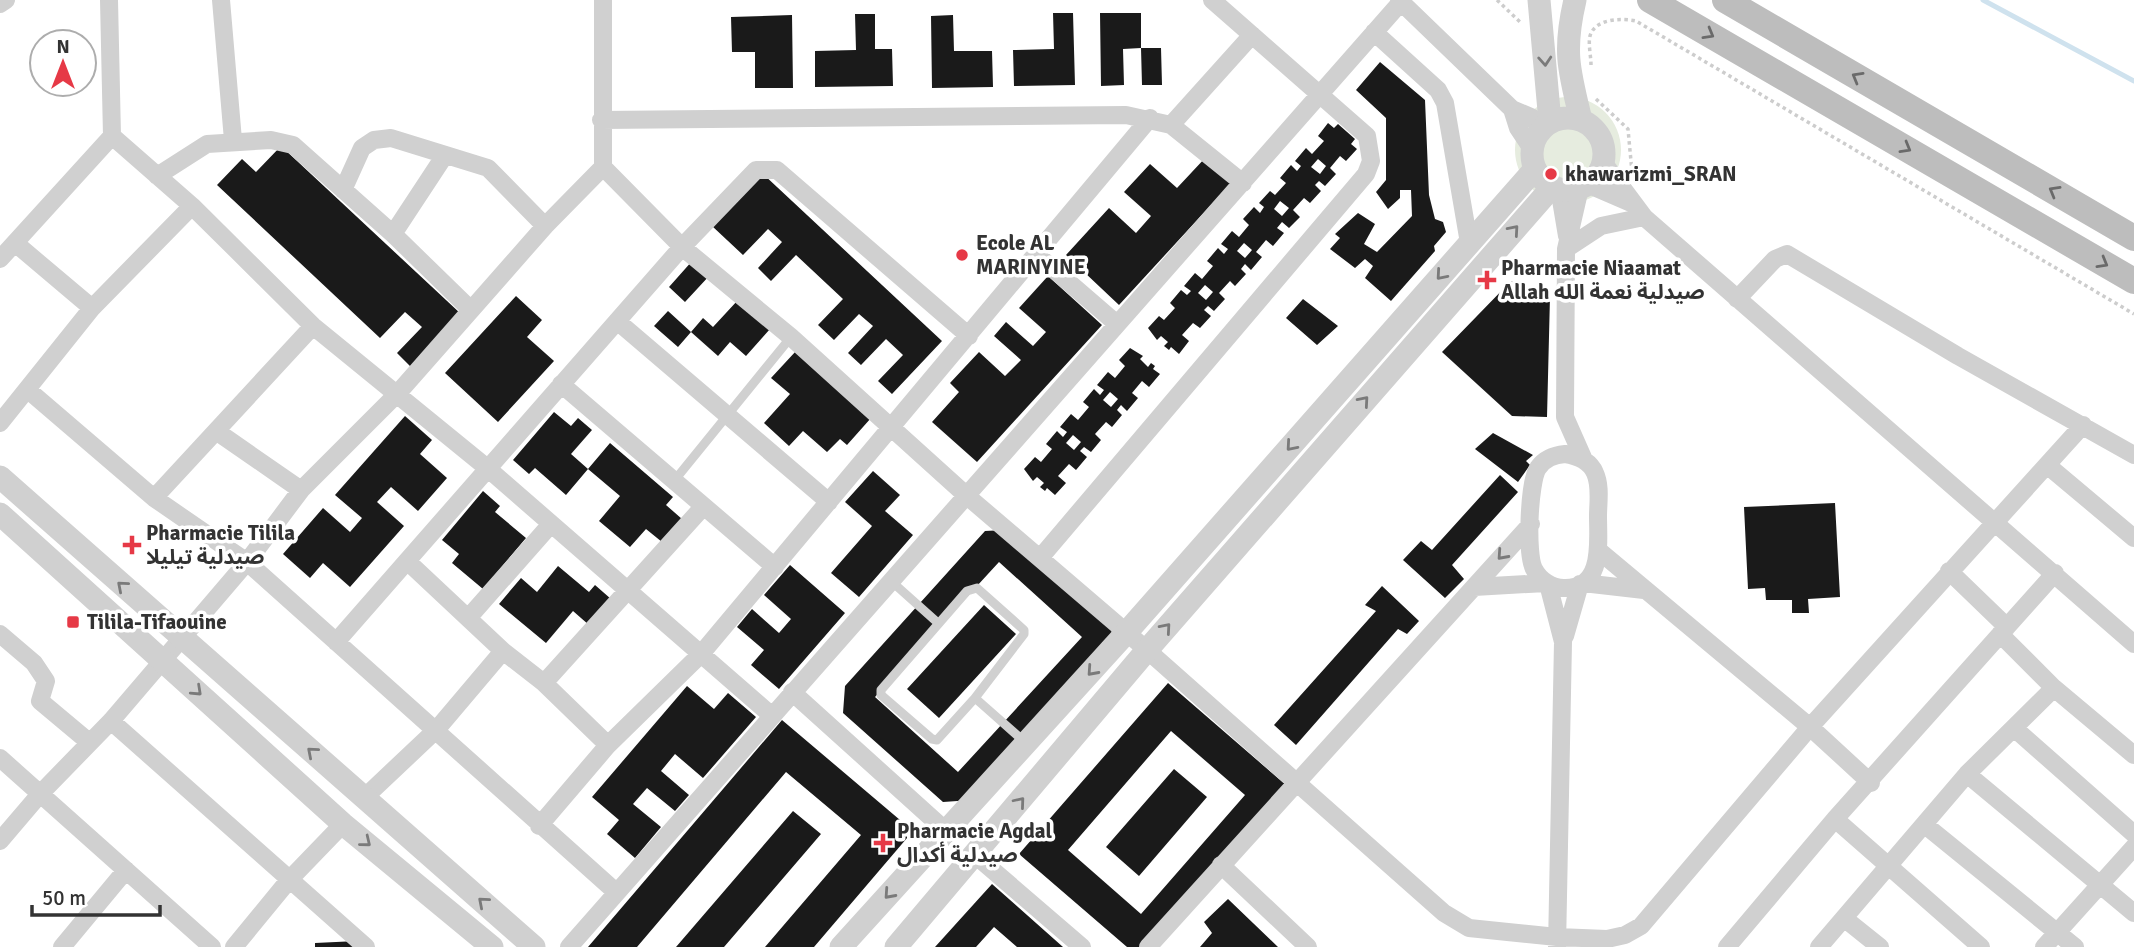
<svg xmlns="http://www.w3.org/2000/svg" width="2134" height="947" viewBox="0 0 2134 947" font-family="Signika,'Noto Sans Arabic',sans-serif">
<rect width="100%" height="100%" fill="#fff"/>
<path fill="#e6ecdf" d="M1515 150a53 53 0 1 1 106 0a53 53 0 1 1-106 0Z"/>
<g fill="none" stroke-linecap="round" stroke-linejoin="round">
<path stroke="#cfe2ee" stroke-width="5" d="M1983 0 2134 81"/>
</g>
<path fill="#1a1a1a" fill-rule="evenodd" d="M1053 13H1073L1075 85 1014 86 1013 50 1054 49Z
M1100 13H1141V48L1123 49 1124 85 1101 86Z
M855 14H875V49H892L893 86 815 87V51L856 50Z
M792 15 793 88H755V52H732L731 17Z
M953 15 954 51H992L993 87 932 88 931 16Z
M1141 48H1161L1162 85H1142Z
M1380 62 1425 100 1429 195 1435 219 1443 222 1446 232 1434 246 1435 251 1391 301 1365 278 1373 266 1365 259 1355 268 1330 249 1340 238 1335 234 1358 213 1375 224 1364 244 1377 252 1412 216 1411 190H1400V198L1388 209 1376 192 1386 180V118L1356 90Z
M1328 123 1334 128 1338 124 1355 139 1351 144 1357 149 1346 161 1340 156 1330 168 1336 174 1325 186 1319 181 1315 185 1321 191 1310 203 1304 198 1293 210 1300 217 1289 228 1282 222 1277 228 1284 233 1273 246 1266 240 1256 252 1262 257 1251 270 1245 264 1241 269 1246 274 1235 286 1230 281 1219 293 1225 299 1214 311 1208 306 1204 310 1211 316 1200 328 1193 323 1182 335 1189 341 1179 354 1171 347 1169 350 1164 346 1168 342 1161 336 1157 340 1148 328 1159 316 1164 320 1175 308 1170 303 1181 290 1187 295 1191 291 1184 286 1195 273 1202 279 1213 266 1207 261 1218 248 1224 254 1228 249 1221 244 1232 231 1239 237 1249 225 1243 219 1254 207 1260 213 1264 207 1259 203 1270 191 1275 195 1286 183 1280 178 1291 165 1297 171 1301 166 1295 161 1306 148 1312 154 1324 141 1318 136ZM1318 159 1326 166 1320 174 1311 167ZM1280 201 1289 208 1282 216 1274 209ZM1244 243 1252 250 1245 258 1237 251ZM1205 285 1213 292 1206 300 1198 293Z
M281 146 461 314 411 367 397 353 422 327 405 312 380 338 217 185 242 159 256 172Z
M1206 157 1233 181 1119 305 1066 255 1109 208 1136 233 1151 216 1124 192 1150 164 1177 188Z
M762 173 942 341 892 394 878 381 903 355 886 339 861 365 848 353 873 326 859 314 834 340 818 325 843 299 796 255 771 281 758 268 782 242 768 229 743 255 712 226Z
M693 260 710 275 685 302 669 287Z
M1048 276 1102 325 977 462 932 422 959 392 950 383 979 352 1005 376 1021 360 994 336 1006 322 1033 346 1046 332 1019 308Z
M1511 281 1550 296 1547 417 1512 416 1442 352Z
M516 296 542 320 527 337 554 361 498 422 445 373Z
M1303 299 1338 326 1317 345 1286 318Z
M738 300 770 329 746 356 730 342 718 356 691 332 703 318 713 327Z
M668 311 691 332 678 347 654 326Z
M1130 348 1143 356 1140 359 1148 367 1151 363 1155 366 1153 369 1160 374 1149 387 1142 381 1132 393 1138 398 1127 411 1121 405 1117 410 1122 415 1112 427 1106 422 1095 434 1101 440 1091 452 1084 447 1080 451 1087 457 1076 470 1069 464 1058 476 1066 483 1055 495 1047 488 1045 491 1040 487 1044 483 1037 477 1033 481 1024 469 1035 457 1041 462 1052 449 1046 444 1057 431 1063 437 1067 432 1060 427 1071 414 1078 420 1089 407 1083 402 1094 389 1100 395 1104 390 1097 385 1108 372 1115 378 1125 366 1119 360ZM1110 392 1118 399 1111 407 1103 400ZM1073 435 1081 442 1074 450 1066 443Z
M796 351 871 418 847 445 840 439 827 452 803 431 789 446 764 423 790 394 771 378Z
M554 412 571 426 578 418 592 430 571 454 588 469 566 495 535 468 529 474 513 460Z
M405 416 432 440 420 454 447 478 418 511 391 487 377 502 404 526 350 587 323 563 310 578 283 554 323 508 350 532 362 518 335 495Z
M1493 433 1533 455 1526 461 1530 465 1518 482 1475 449Z
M610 443 673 497 666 505 682 519 662 542 646 529 630 547 599 521 620 496 588 469Z
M873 471 900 495 885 511 913 535 859 597 831 573 872 526 845 502Z
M1500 475 1518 492 1452 565 1464 579 1445 598 1403 560 1421 541 1432 550Z
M483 491 500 506 495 512 526 538 483 589 452 563 459 554 442 540Z
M1835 503 1840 597 1808 599 1809 613H1792V600H1766L1765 588 1748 589 1744 507Z
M1005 530 1109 621 1114 641 972 800 943 802 843 713 845 686 985 531ZM999 562 1082 637 958 772 875 697Z
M790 565 845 613 779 689 751 665 764 650 737 627 752 609 779 633 791 619 764 595Z
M558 566 589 592 595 585 611 599 589 625 573 611 546 643 499 604 521 578 537 592Z
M1382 586 1419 621 1407 634 1398 629 1296 745 1274 725 1376 611 1365 605Z
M984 605 1016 634 939 718 907 689Z
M1168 683 1294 792 1158 947H1127L1019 854ZM1171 731 1245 795 1141 914 1068 850Z
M687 686 714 709 728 693 756 717 703 778 675 754 661 771 689 795 675 811 647 788 633 804 661 827 635 858 607 834 619 820 592 797Z
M782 720 913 831 814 947H765L861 835 786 772 637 947H588Z
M1174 769 1207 797 1139 876 1106 847Z
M793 811 821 834 724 947H676Z
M992 884 1063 947H1017L994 927 976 947H935Z
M1228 899 1278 947H1200L1212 933 1204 922Z
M357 941V947H315V943Z"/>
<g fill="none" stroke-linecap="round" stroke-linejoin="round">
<path stroke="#cdcdcd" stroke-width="3.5" stroke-dasharray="3.5 3.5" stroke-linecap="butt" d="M1497 0 1520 22
M1591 65C1591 56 1588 44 1590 36 1595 18 1623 18 1636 21L2134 314
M1596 99 1628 129 1632 172"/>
<path stroke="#d0d0d0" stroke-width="9" d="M674 481 791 337
M891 581 938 623
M975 698 1024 634V630L977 588 967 591 881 690V695L932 739 937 740 975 698 1026 743"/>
<path stroke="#d0d0d0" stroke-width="18" d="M109 0 112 136
M221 0 233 140
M1399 0 1512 109 1531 117 1543 128
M0 4 6 0
M1374 32 1438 90 1445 103 1469 243
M1512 109 1518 128 1532 149
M601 120 1126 115 1171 125 1243 183
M1171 125 1252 35
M1603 162 1644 217 2134 644
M603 167V0
M157 176 207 144 271 140 293 145 393 234 471 310
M1587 184 1631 203
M1559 188 1567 236
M1580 188 1566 249 1565 417 1584 460
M343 190 362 148 374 140 391 138 488 168 545 226
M393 234 445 155
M15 243 92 308
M1566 249 1601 226 1644 217
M1037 255 1117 324
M0 259 112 136 192 206 313 326 486 467 771 715
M1737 299 1775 259 1787 254 1958 356 2134 455
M617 321 829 502
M561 384 775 567
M28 390 154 498 247 562 616 892
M0 423 92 308 192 206
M216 431 301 490
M1565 454C1578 456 1590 461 1595 473 1601 486 1598 503 1598 516 1598 543 1604 589 1564 588 1551 588 1540 580 1534 569 1526 554 1529 482 1538 468 1545 458 1554 455 1565 454Z
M2047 465 2134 538
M154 498 313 326
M1598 550 1810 727 1871 783
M1040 558 1366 174 1371 161 1367 136 1212 0
M407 561 503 651 544 683 608 745
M1949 571 2007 627
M1583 583 1644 590
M1548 584 1563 642 1557 947
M1474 587 1546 583
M469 617 551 524
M0 634 34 663 46 681 40 701 89 742
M2000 634 2054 688 2134 755
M1565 636 1580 584
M336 642 682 247 756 170H777L969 336
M544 683 703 507
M792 692 946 831
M111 721 366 947
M2014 728 2134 834
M0 758 212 947
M1967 774 2134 913
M365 797 437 729 503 651
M1835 819 1981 947
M1925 825 2075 947
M539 826 608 745 701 654 1150 118
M0 841 40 794 111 721 247 562 301 490 398 393 545 226 603 167 682 247 791 337 967 496 1147 650 1444 913 1469 928 1557 937 1607 939 1625 935 1641 926 1810 727 2083 425
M975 855 1082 947
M1221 865 1308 947
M1845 919 1880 947
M62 947 126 870
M234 947 289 880 343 824
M569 947 1401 2
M1148 947 1531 524
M1727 947 1835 819 2055 573
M1819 947 1967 774 2054 688
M2044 947 2134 847"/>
<path stroke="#d0d0d0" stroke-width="23" d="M1539 0 1550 122
M1575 0C1563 51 1569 71 1581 120
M1532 154a36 36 0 1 1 72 0a36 36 0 1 1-72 0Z
M0 477 534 947
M0 514 343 824 492 947
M841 947 1126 633 1535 169
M896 947 1147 650 1553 186"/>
<path stroke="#bdbdbd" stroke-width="26" d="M1650 0 2134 281
M1725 0 2134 238"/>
</g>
<defs><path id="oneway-chevron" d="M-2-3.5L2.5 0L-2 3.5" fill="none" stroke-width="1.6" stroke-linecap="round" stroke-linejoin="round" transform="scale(1.75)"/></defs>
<g stroke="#6a6a6a">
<use href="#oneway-chevron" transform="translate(1709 34) rotate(30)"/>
<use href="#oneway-chevron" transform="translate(1857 77) rotate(-150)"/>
<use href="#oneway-chevron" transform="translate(1906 148) rotate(30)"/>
<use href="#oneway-chevron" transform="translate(2054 191) rotate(-150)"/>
<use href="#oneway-chevron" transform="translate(2103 263) rotate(30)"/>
</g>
<g stroke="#7a7a7a">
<use href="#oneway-chevron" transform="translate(1545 61) rotate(86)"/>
<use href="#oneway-chevron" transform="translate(1514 230) rotate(-49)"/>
<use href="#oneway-chevron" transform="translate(1441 275) rotate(131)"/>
<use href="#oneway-chevron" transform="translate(1364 401) rotate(-49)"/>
<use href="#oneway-chevron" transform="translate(1291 446) rotate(131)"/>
<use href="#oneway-chevron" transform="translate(1502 555) rotate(132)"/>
<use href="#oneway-chevron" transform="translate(122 586) rotate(-139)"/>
<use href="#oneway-chevron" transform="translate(1166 628) rotate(-49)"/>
<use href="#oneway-chevron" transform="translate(1092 671) rotate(132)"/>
<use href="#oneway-chevron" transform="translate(197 691) rotate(43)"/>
<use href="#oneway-chevron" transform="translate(312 752) rotate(-139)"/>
<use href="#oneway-chevron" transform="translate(1020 802) rotate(-50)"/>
<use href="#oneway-chevron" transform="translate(366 842) rotate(39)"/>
<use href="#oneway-chevron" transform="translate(889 894) rotate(132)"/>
<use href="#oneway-chevron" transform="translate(483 902) rotate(-139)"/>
</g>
<g fill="#e63946" stroke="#fff" stroke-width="2.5">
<circle cx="1551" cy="174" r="7"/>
<circle cx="962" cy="255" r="7"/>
<path d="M1483.5 269.5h7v7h7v7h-7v7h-7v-7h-7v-7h7z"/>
<path d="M128.5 534.5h7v7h7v7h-7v7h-7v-7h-7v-7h7z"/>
<rect x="66" y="615" width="14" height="14" rx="3.5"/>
<path d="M879.5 832.5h7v7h7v7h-7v7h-7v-7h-7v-7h7z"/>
</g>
<g text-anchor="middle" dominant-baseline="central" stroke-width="7" stroke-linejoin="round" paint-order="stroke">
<g font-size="21" font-weight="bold" fill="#333" stroke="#fff" text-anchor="start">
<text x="1565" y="174">khawarizmi_SRAN</text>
<text x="976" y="243">Ecole AL<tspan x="976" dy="24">MARINYINE</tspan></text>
<text x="1501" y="268">Pharmacie Niaamat<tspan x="1501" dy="24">Allah صيدلية نعمة الله</tspan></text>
<text x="146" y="533">Pharmacie Tilila<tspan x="146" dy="24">صيدلية تيليلا</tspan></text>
<text x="87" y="622">Tilila-Tifaouine</text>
<text x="897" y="831">Pharmacie Agdal<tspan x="897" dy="24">صيدلية أكدال</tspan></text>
</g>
</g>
<g transform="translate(63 63)"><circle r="33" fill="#ffffff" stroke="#adadad" stroke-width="2"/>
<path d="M0-5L12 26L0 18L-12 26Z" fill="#e63946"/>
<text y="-10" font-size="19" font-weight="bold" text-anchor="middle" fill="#333333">N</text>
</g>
<path d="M32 905v10h128v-10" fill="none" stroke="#333333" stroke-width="3.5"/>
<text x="42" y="905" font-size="21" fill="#333333" stroke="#ffffff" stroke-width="5" paint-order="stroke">50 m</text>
</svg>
